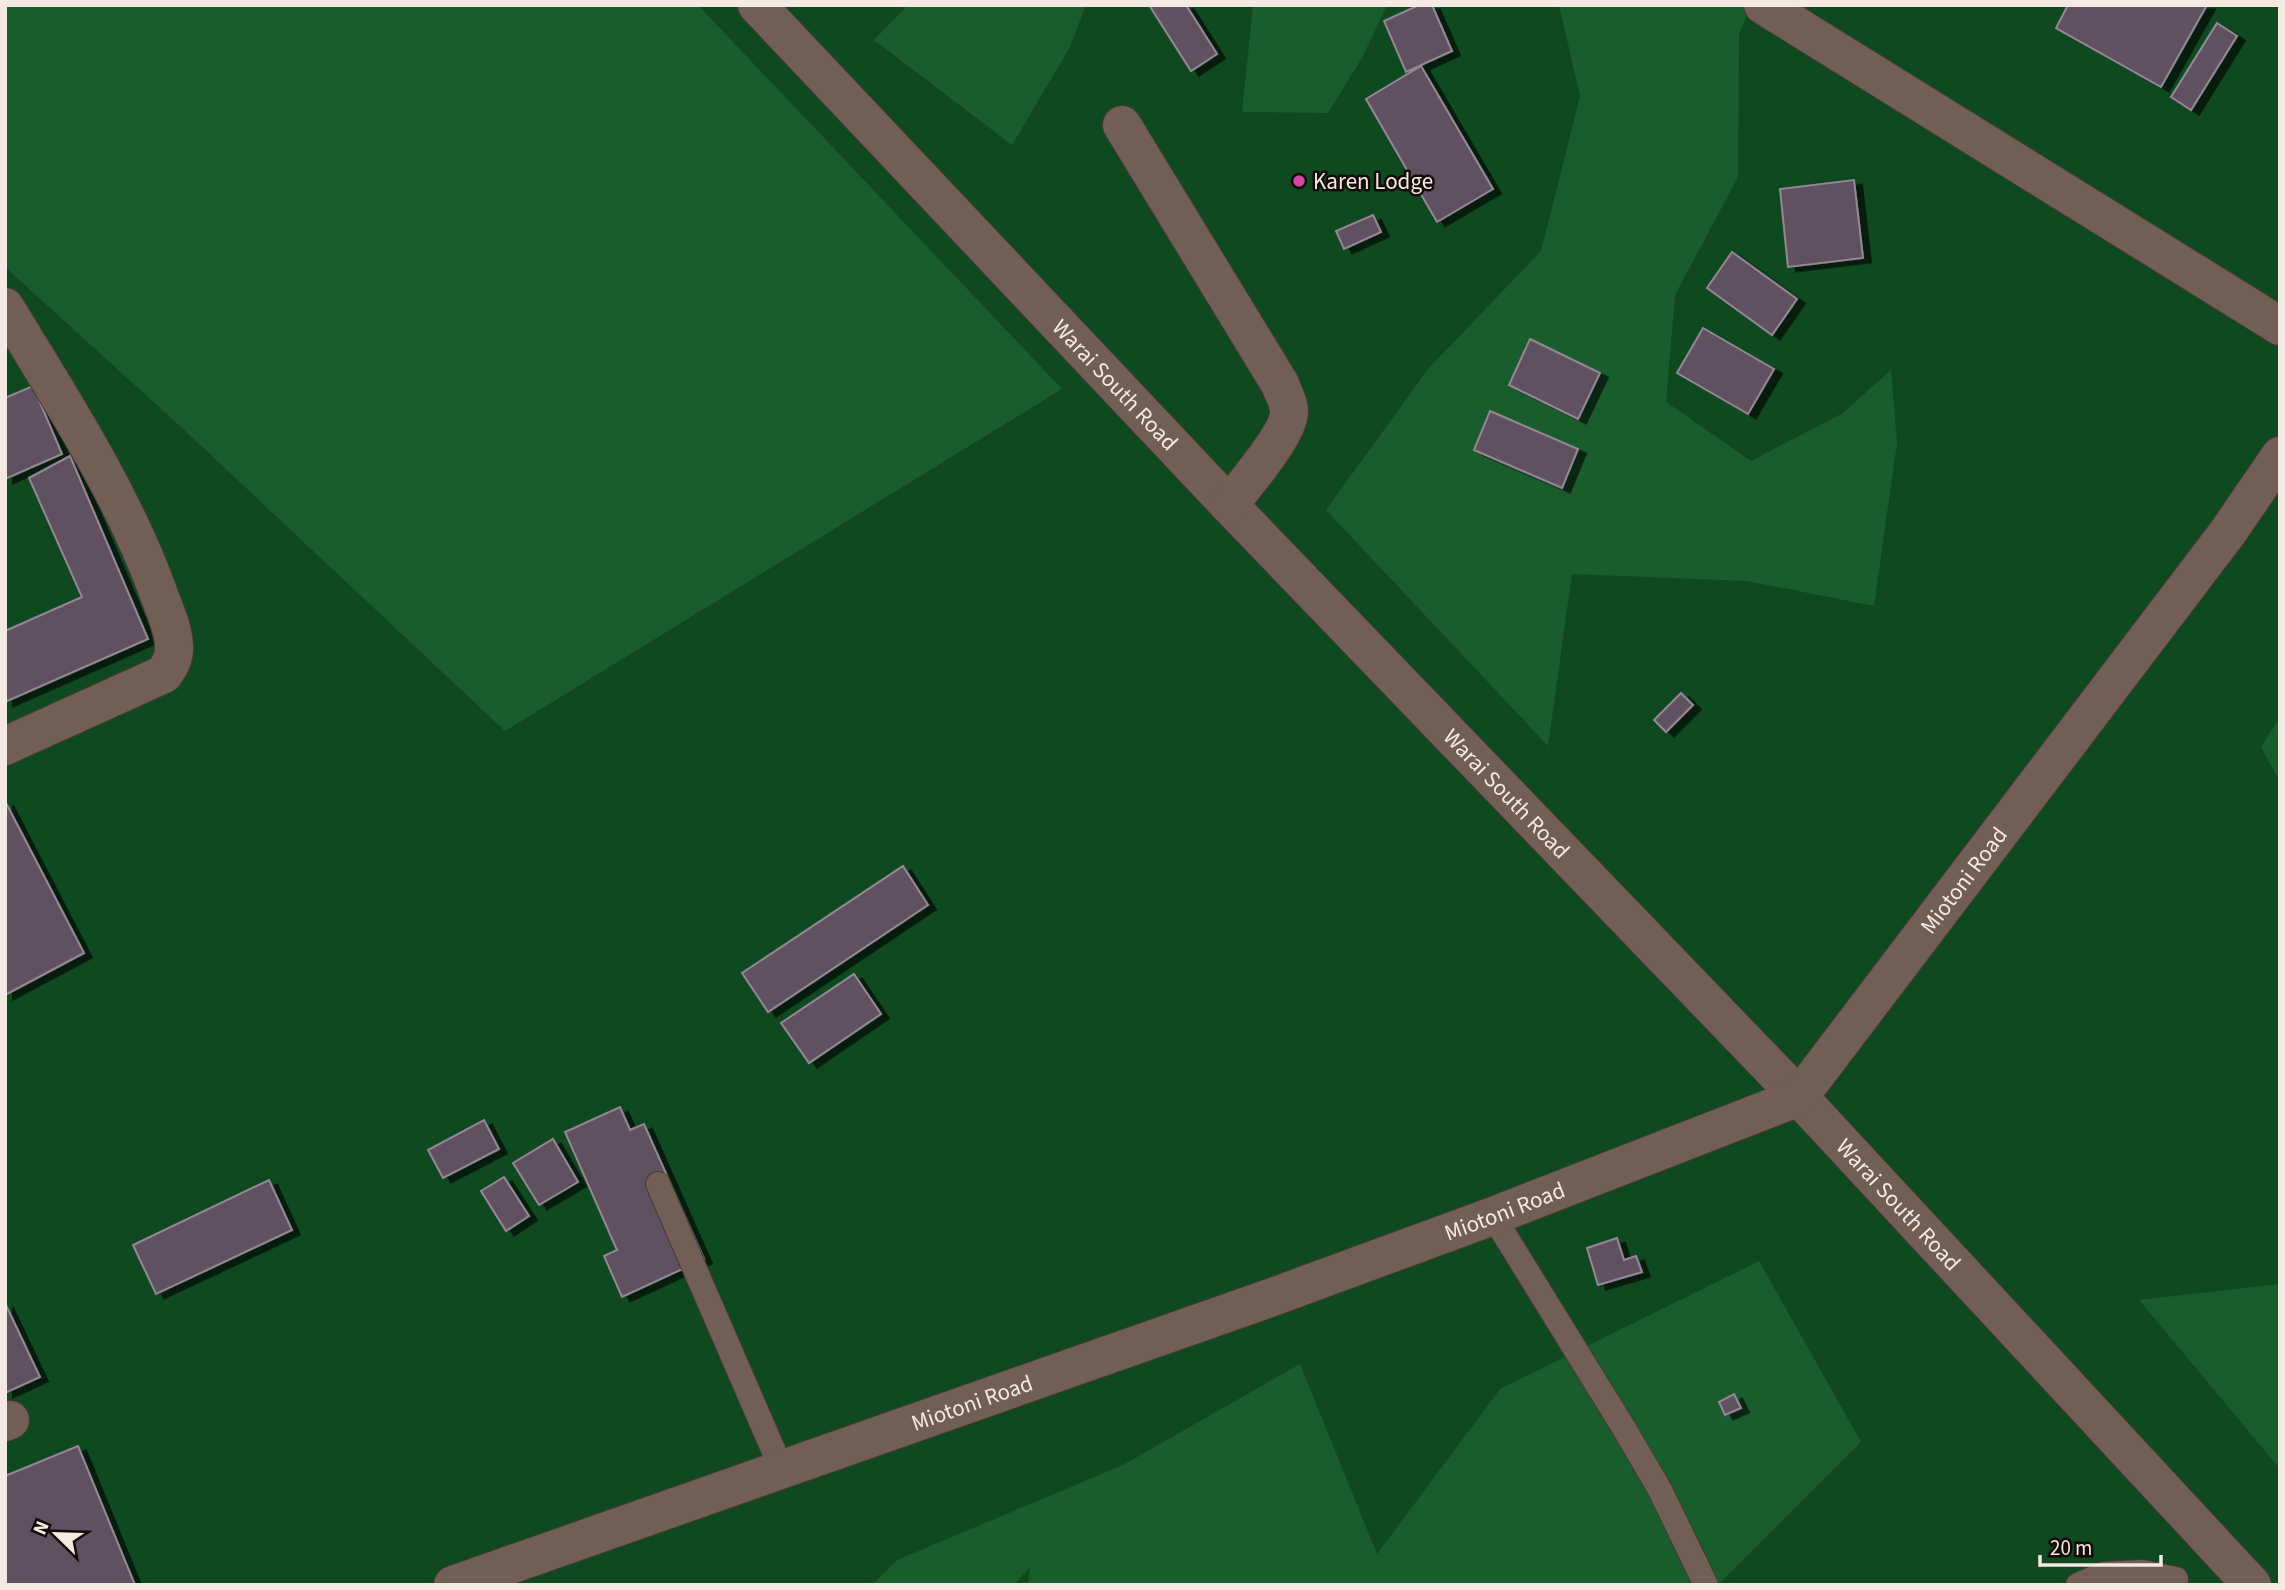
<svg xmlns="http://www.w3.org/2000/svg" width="2285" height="1590" viewBox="0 0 2285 1590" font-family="'Source Sans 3',sans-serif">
<defs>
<filter id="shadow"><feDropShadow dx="8" dy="4.5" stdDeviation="0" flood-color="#0009"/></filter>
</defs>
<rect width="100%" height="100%" fill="#2f1f16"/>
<path fill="#0f4920" d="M5 5H2280V1585H5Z"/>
<path fill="#1a5d2d" d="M5 5H698L1062 389 505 731 181 427 5 267Z
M908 5H1086L1070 47 1012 145 874 40Z
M1257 5H1387L1362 58 1328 113 1242 112 1253 6Z
M1559 5H1752L1739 34 1738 177 1675 295 1666 402 1751 461 1843 413 1891 370 1897 443 1874 606 1747 581 1572 574 1548 746 1326 510 1428 369 1541 251 1580 96Z
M2280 717V782L2261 747Z
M1759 1261 1861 1442 1718 1585H1028L1030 1567 1014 1585H872L897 1560 1123 1465 1300 1364 1377 1554 1500 1389Z
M2280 1284V1469L2139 1300Z"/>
<path fill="#5f5160" stroke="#958696" stroke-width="2" filter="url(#shadow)" d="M1149 5H1186L1217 54 1191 71Z
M1419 5H1432L1452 51 1406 72 1384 21Z
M2068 5H2207L2161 87 2056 28Z
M2217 23 2237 36 2191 110 2171 97Z
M1421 66 1493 189 1437 222 1366 99Z
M1854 180 1863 258 1788 267 1780 189Z
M1373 215 1381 232 1344 249 1336 231Z
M1732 252 1797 299 1772 335 1707 288Z
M1703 328 1774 369 1748 414 1677 373Z
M1530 339 1600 373 1578 419 1509 385Z
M33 386 62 454 5 479V398Z
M1490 411 1578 449 1562 488 1474 450Z
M70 456 148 639 5 702V631L82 597 29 478Z
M1681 693 1693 705 1666 732 1654 720Z
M5 801 84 953 5 995Z
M903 866 928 905 768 1012 742 973Z
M854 974 881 1014 809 1063 781 1023Z
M620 1107 630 1130 644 1124 704 1259 622 1297 604 1256 617 1250 565 1132Z
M484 1120 499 1149 443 1178 428 1150Z
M553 1139 578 1182 539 1205 513 1163Z
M504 1177 529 1216 506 1231 481 1191Z
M269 1180 292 1230 156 1294 133 1245Z
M1617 1238 1624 1260 1636 1256 1642 1272 1598 1285 1587 1248Z
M5 1303 40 1377 5 1393Z
M1734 1394 1741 1408 1725 1415 1719 1402Z
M78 1446 135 1585H5V1476Z"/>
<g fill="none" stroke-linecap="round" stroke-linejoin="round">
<defs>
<path id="lane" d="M658 1184 782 1470
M1493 1216 1625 1430 1660 1490 1706 1585
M2078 1585 2103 1574 2142 1572 2176 1579"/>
<g id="street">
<path id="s1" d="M757 5 1229 505 1799 1097 2252 1585"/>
<path d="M1763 5 2280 326"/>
<path d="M1122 125 1280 384C1283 393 1289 402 1289 411 1290 433 1244 485 1229 505"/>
<path d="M5 307C60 398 120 489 157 589 163 607 173 626 174 645 175 657 170 665 164 674L5 746"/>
<path d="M5 1422 10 1420"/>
<path id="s2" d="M453 1585 1267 1299 1493 1216 1799 1097 2228 532 2280 456"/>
</g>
</defs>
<use href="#lane" stroke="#473a34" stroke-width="26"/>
<use href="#street" stroke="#473a34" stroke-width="40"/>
<use href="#lane" stroke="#715e54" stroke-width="24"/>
<use href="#street" stroke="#715e54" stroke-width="38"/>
</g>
<circle fill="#d1479c" stroke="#120b07" stroke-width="2.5" cx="1299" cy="181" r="7"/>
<g text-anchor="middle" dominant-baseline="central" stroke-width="5" stroke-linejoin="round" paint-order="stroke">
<g font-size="23" fill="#f4e9e3" stroke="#120b07" text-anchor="start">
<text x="1313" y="181">Karen Lodge</text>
</g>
<g font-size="23" fill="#f4e9e3" stroke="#120b07">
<text stroke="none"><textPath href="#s1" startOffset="522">Warai South Road</textPath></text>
<text stroke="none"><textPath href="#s1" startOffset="1088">Warai South Road</textPath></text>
<text stroke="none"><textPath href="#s2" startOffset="1704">Miotoni Road</textPath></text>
<text stroke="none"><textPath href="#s1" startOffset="1656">Warai South Road</textPath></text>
<text stroke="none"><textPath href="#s2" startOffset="1116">Miotoni Road</textPath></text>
<text stroke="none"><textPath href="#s2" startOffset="550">Miotoni Road</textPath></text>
</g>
</g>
<rect width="2285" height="1590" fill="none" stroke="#f4e9e3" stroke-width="14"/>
<g transform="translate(56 1534) rotate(293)" stroke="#120b07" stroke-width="5" paint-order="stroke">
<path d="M0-5L12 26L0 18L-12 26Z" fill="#f4e9e3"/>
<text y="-10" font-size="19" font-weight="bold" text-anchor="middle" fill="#f4e9e3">N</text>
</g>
<path d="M2040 1555v10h121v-10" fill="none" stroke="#f4e9e3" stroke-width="3.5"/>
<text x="2050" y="1555" font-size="21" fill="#f4e9e3" stroke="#120b07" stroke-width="5" paint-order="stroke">20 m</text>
</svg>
